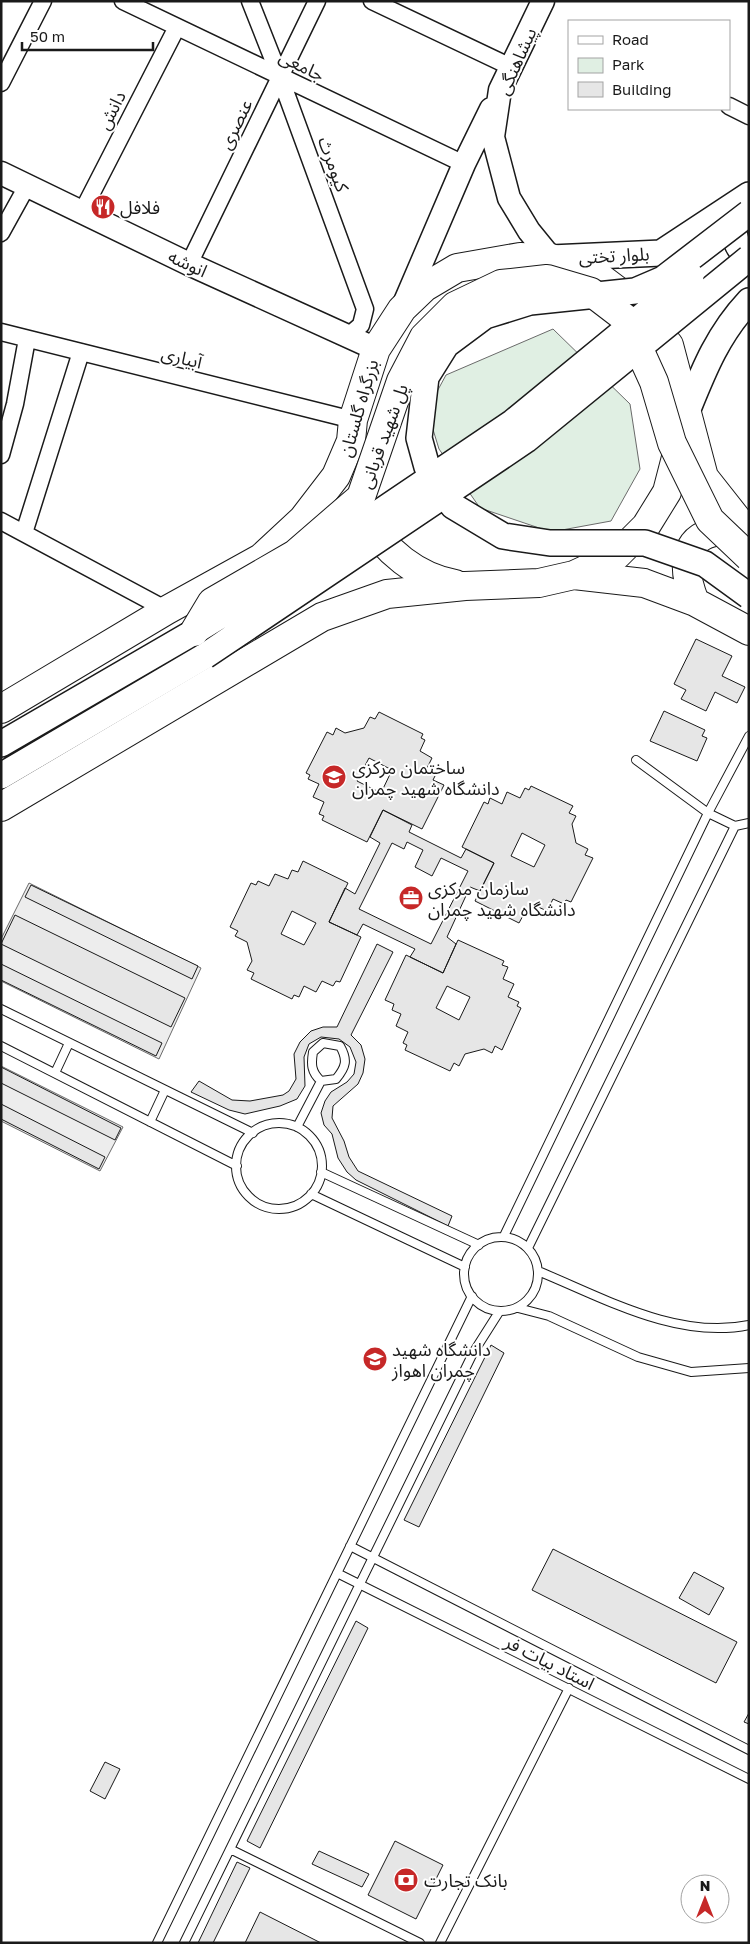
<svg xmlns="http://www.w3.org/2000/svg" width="750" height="1944" viewBox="0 0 750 1944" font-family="'Golos Text','Noto Sans Arabic',sans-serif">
<rect width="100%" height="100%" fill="#fff"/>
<path fill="#e0efe3" stroke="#6a6a6a" d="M553 329 630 404 640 469 611 521 551 532 480 508 439 449 427 410 446 375Z"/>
<path fill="#ededed" stroke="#6a6a6a" d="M29 883 201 968 159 1059 1 981V939Z
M1 1066 123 1127 100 1171 1 1121Z"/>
<path fill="#e6e6e6" stroke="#1a1a1a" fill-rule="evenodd" d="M696 639 732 656 722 676 745 687 737 703 715 692 706 711 681 699 686 690 674 684Z
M664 711 705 730 702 736 707 738 697 761 650 741Z
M379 712 423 734 421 738 425 740 420 751 432 758 426 770 436 774 433 780 444 785 422 829 383 810 367 842 322 820 324 816 319 814 324 802 313 797 319 784 308 779 310 775 306 773 327 732 333 735 336 728 345 733 364 728 370 717 375 719ZM369 758 392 770 381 793 357 781Z
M531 786 573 806 569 813 576 816 572 824 576 843 588 849 585 855 593 858 571 902 566 900 564 904 553 899 547 911 534 905 530 915 525 912 519 923 475 901 494 863 462 847 484 802 488 804 490 798 502 804 507 792 520 798 525 788 529 790ZM522 833 545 845 534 867 511 856Z
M383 810 412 825 409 832 461 858 466 849 494 863 480 891 470 887 447 937 456 944 443 973 410 957 415 949 363 924 357 935 329 922 345 888 355 894 380 843 370 837ZM407 842 423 850 415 867 432 876 441 858 468 871 431 944 359 909 392 843 404 849Z
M303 861 348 883 329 922 361 937 340 982 336 981 333 986 322 981 316 992 304 986 299 997 294 995 292 999 251 979 254 973 247 970 252 961 247 942 235 936 238 931 230 927 251 883 256 885 258 881 269 886 275 874 288 879 292 870 298 872ZM292 911 316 923 304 945 281 934Z
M31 885 198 966 192 979 25 897Z
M15 915 185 998 171 1027 1 944Z
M458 940 504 961 502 965 508 967 503 979 514 984 508 997 519 1002 517 1006 521 1008 502 1050 495 1046 492 1053 484 1049 465 1054 459 1066 454 1063 450 1071 405 1050 407 1045 403 1043 408 1032 396 1026 401 1014 392 1010 394 1004 385 1000 406 955 443 973ZM447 986 470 997 459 1020 436 1008Z
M377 944 393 952 351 1035 361 1045 365 1059 363 1073 358 1084 333 1106 332 1118 344 1141 349 1157 358 1171 452 1216 448 1226 356 1180 347 1172 338 1158 332 1134 324 1125 321 1113 325 1101 331 1092 347 1082 354 1074 356 1062 350 1047 339 1039 321 1037 309 1044 304 1057 305 1086 297 1099 280 1106 245 1114 229 1110 191 1092 199 1081 232 1100 250 1101 283 1095 289 1091 296 1079 294 1054 300 1042 311 1031 323 1027H337Z
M1 964 162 1043 156 1056 1 980Z
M1 1067 121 1128 115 1140 1 1083Z
M1 1104 105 1157 99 1169 1 1119Z
M491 1345 504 1353 419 1527 404 1520Z
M553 1549 737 1642 716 1683 532 1590Z
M694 1572 724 1588 709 1615 679 1598Z
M356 1621 368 1628 260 1848 247 1841Z
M749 1713V1724L744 1722Z
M105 1762 120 1769 105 1799 90 1791Z
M395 1841 443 1865 416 1919 368 1895Z
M319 1851 369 1874 362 1887 312 1864Z
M237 1862 250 1868 213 1943H198Z
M260 1912 321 1943H245Z"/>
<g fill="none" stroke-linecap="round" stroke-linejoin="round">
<defs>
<path id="lane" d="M749 736 708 813 735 826 749 823
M1 1009 253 1133
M323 1043 340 1046C348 1060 346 1067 336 1079L321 1081C311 1072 311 1064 313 1052Z
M1 1046 237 1166
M55 1073 69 1043
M150 1122 165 1090
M236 1166a43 43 0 1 1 86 0a43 43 0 1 1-86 0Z
M297 1127 321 1081
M321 1172 479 1245
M311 1194 465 1267
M504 1236 708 813 636 760
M464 1274a37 37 0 1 1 74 0a37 37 0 1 1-74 0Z
M528 1248 735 826
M538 1271C604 1298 677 1340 749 1325
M518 1308 549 1316 638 1357 691 1372 749 1368
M350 1546 749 1750
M337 1573 749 1779
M230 1849 420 1943
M157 1943 472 1296
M184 1943 473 1353 499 1312
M440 1943 569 1688"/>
<path id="street" d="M123 1 464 164
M250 1 280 77 365 309 361 325 347 337
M372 1 511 67
M1 83 43 1
M729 106 749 116
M82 212 177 27
M1 233 27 186
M189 264 317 1
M1 332 353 420
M1 455 15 404 27 339
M1 521 167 610
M24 533 81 352"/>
<path id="secondary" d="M543 1 500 90 493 137 509 198 529 231 551 258
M1 173 189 264 376 349
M404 304 464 164 491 109"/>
<path id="primary" d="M740 207C730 224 732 245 749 258
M551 258 661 253 749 195
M686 414C703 372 717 335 749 301
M1 744 194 632
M1 776 205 656"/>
<path id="highway" d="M366 517C384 551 417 577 455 584
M574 575 644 583 695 602 749 631
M695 602C677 557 687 525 742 532
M1 709 167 610 261 558 303 519 336 476 351 441 353 420 376 349 402 309 425 287 457 268 520 257 551 258 598 276 638 306 669 345 704 477 749 534
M1 807 322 617 387 594 465 586 539 583 574 575 617 555 646 526 667 492 681 438"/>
</defs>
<use href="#lane" stroke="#1a1a1a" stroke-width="10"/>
<use href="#street" stroke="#1a1a1a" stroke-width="19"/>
<use href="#secondary" stroke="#1a1a1a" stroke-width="25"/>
<use href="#primary" stroke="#1a1a1a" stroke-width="28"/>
<use href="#highway" stroke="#1a1a1a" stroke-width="30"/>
<use href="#lane" stroke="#fff" stroke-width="8"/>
<use href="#street" stroke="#fff" stroke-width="16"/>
<use href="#secondary" stroke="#fff" stroke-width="22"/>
<use href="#primary" stroke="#fff" stroke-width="25"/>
<use href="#highway" stroke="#fff" stroke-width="28"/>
<defs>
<path id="primary-bridge" d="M749 213 663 279 635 291 530 302 485 316 446 345 426 377 419 438 427 467 453 506 503 536 550 543H645L705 564 749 596
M194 632 297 568 513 422 691 276
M205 656 526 440 749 258"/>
<path id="highway-bridge" d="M194 632 212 602 295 554 361 497 401 381 424 337 455 306 501 284 547 279 591 292 625 318 654 382 672 443 710 520 749 557"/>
</defs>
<use href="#primary-bridge" stroke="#1a1a1a" stroke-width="28" stroke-linecap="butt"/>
<use href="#highway-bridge" stroke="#1a1a1a" stroke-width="30" stroke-linecap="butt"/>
<use href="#primary-bridge" stroke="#fff" stroke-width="25"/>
<use href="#highway-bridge" stroke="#fff" stroke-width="28"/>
</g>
<defs>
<symbol id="restaurant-disc" viewBox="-11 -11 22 22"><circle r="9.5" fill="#c62828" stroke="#fff"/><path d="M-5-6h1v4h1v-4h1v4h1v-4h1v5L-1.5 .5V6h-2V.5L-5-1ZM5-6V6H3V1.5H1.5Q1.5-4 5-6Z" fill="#fff"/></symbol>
<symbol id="university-disc" viewBox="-11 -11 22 22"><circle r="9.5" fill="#c62828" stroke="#fff"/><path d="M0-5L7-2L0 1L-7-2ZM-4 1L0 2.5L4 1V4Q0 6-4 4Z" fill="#fff"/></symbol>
<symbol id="office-disc" viewBox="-11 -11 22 22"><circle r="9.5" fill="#c62828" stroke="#fff"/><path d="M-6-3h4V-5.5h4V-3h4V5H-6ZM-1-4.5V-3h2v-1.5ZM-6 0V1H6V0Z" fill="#fff"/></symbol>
<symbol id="bank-disc" viewBox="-11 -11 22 22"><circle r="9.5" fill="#c62828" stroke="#fff"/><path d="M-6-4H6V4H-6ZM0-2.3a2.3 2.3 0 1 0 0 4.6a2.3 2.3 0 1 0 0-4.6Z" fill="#fff"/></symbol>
</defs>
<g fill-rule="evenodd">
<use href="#restaurant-disc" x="89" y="193" width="28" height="28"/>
<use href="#university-disc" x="320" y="763" width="28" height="28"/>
<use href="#office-disc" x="397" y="884" width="28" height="28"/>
<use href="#university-disc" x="361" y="1345" width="28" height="28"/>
<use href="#bank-disc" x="392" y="1866" width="28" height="28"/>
</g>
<g text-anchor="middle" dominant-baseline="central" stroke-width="4" stroke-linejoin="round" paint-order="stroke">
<g font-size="18" fill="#1a1a1a" stroke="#fff">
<text transform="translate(516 61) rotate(-66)">پیشاهنگی</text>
<text transform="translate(302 65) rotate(26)">جامعی</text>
<text transform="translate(111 110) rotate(-63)">دانش</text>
<text transform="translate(235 124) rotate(-64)">عنصری</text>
<text transform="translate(334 164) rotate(70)">کیومرث</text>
<text transform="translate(614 255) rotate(-3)">بلوار تختی</text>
<text transform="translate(188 263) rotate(25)">انوشه</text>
<text transform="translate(182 357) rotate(14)">آبیاری</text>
<text transform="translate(358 408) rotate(-74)">بزرگراه گلستان</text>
<text transform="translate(383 436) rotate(-70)">پل شهید قربانی</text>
<text transform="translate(550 1662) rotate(27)">استاد بیات فر</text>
</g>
<g font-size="18" fill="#1a1a1a" stroke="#fff" text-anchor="start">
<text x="120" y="207">فلافل</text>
<text x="352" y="767">ساختمان مرکزی<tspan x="352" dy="21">دانشگاه شهید چمران</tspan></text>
<text x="428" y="888">سازمان مرکزی<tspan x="428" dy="21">دانشگاه شهید چمران</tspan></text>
<text x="392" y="1349">دانشگاه شهید<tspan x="392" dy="21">چمران اهواز</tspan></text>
<text x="424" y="1880">بانک تجارت</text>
</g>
</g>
<rect width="750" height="1944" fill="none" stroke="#1a1a1a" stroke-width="5"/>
<rect x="568" y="20" width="162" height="90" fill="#ffffff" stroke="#a3a3a3"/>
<rect x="578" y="36" width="25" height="8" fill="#ffffff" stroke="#a3a3a3"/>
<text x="612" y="45" font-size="15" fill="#1a1a1a">Road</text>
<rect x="578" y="58" width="25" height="15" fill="#e0efe3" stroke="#a3a3a3"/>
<text x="612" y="70" font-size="15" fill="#1a1a1a">Park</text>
<rect x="578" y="82" width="25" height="15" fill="#e6e6e6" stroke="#a3a3a3"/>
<text x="612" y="95" font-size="15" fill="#1a1a1a">Building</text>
<g transform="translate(705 1899)"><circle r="24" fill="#ffffff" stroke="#a3a3a3"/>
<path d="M0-4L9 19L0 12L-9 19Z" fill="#c62828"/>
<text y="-8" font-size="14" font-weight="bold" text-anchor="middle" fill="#1a1a1a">N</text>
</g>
<path d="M22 42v8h131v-8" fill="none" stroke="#1a1a1a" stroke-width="2.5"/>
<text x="30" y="42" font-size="15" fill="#1a1a1a" stroke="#ffffff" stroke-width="4" paint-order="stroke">50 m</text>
</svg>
